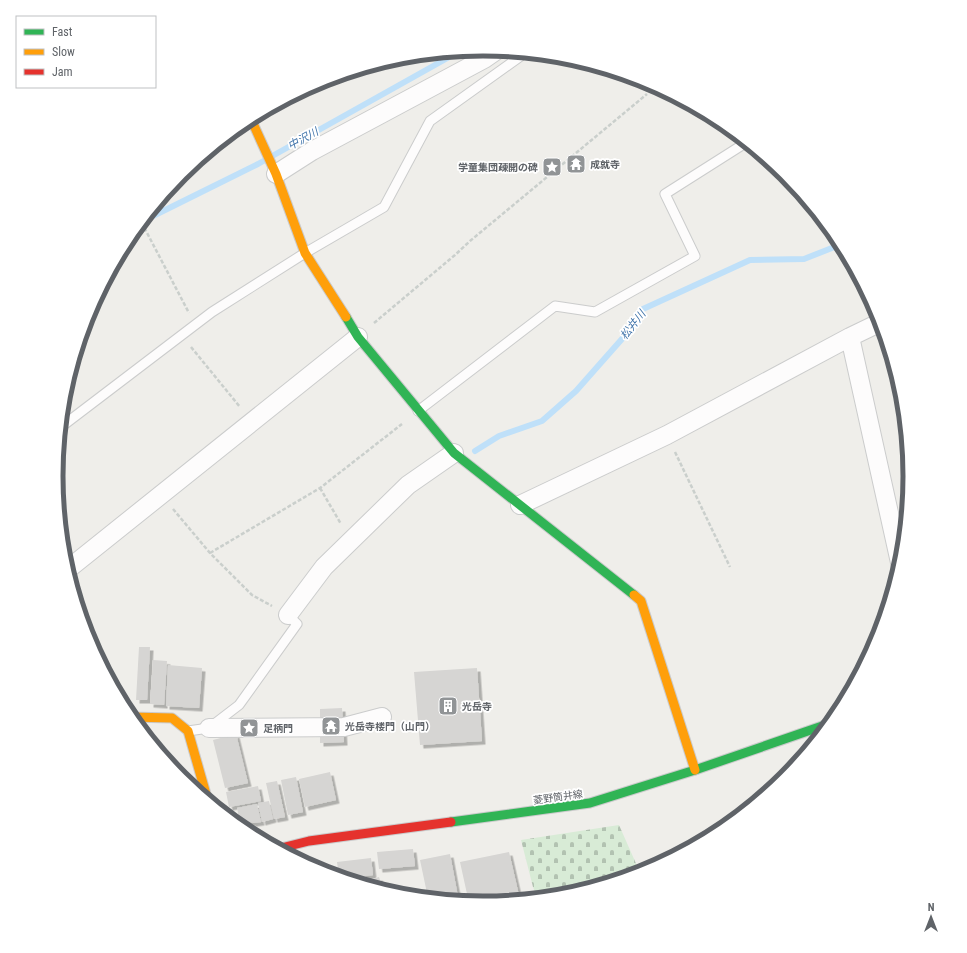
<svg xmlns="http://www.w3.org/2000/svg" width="967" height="953" viewBox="0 0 967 953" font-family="'Roboto Condensed','Noto Sans JP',sans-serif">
<defs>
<pattern id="cemetery-stones" width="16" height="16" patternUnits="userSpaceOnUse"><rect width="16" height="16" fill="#d8ebd6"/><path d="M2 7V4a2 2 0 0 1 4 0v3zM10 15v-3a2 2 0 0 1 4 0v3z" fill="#b2c2b1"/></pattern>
<filter id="shadow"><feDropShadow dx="3.5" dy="3.5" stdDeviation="0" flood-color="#0004"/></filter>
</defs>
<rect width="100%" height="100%" fill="#efeeea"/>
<path fill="url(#cemetery-stones)" d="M619 825 638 868 662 864 647 872 567 896 538 899 533 887 521 840Z"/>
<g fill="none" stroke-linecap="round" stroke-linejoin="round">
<path stroke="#bfe0f9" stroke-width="6" d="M143 221 258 164 460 51
M475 451 499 436 542 421 576 391 629 331 643 309 750 260 804 259 842 244"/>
</g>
<path fill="#d6d5d3" filter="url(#shadow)" d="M139 647H150L147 700H136Z
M153 660 167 661 164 705 150 704Z
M168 665 202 668 199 708 166 706Z
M477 668 482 741 420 745 414 672Z
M342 708 344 742 320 743V709Z
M236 734 248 783 225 788 213 740Z
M153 744 160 745 167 752 171 764H169Z
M330 772 336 800 305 807 299 779Z
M296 777 303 812 288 815 281 780Z
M277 781 285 817 274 819 266 783Z
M258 786 261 801 229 807 226 792Z
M269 801 273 819 262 822 258 803Z
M257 804 261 822 253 823 239 818 237 808Z
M413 849 415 866 379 869 377 852Z
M509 852 520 900 483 904 469 903 460 862Z
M450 854 458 897 444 900 428 898 420 860Z
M371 858 373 875 344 879 339 877 337 862Z
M379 877 383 890 359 883Z
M400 889 402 896 388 892Z"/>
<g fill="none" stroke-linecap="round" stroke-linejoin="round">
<defs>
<path id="lane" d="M418 411 555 306 595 312 695 256 665 194 747 142
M61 427 212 312 305 253 384 207 430 121 525 53
M63 551 74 565
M188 731 209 728 239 705 297 624 288 615"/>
<path id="street" d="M276 174 312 151 484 59 497 50
M850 337 901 567
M520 505 667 435 850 337 881 322
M67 570 358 337
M288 615 324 567 408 485 454 453
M209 728 344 727 382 717"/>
<path id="fast" d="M346 317 358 337 454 453 634 595
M451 822 590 803 695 770 831 723"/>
<path id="slow" d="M251 119 276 174 305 253 346 317
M634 595 641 601 695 770
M130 717 172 718 188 731 208 801"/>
<path id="jam" d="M277 849 309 841 451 822"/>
</defs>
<use href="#lane" stroke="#cbcccc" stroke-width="11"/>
<use href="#street" stroke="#cbcccc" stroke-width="20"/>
<use href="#fast" stroke="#cacacb" stroke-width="11"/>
<use href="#slow" stroke="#cacacb" stroke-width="11"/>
<use href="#jam" stroke="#cacacb" stroke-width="11"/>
<path stroke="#cacfcc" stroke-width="2.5" stroke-dasharray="4 2" stroke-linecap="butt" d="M138 227 145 229 189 313
M374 323 455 255 470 241 647 94
M191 347 240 407
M675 452 730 567
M320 488 341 524
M173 509 210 553 252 595 272 606
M210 553 320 488 402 424"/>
<use href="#lane" stroke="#fdfcfc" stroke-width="9"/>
<use href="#street" stroke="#fdfcfc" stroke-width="18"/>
<use href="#fast" stroke="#30b455" stroke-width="9"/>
<use href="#slow" stroke="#ff9f0a" stroke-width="9"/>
<use href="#jam" stroke="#e5322d" stroke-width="9"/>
</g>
<defs>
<symbol id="temple-square" viewBox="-11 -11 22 22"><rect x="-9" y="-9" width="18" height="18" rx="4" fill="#919496" stroke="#fff"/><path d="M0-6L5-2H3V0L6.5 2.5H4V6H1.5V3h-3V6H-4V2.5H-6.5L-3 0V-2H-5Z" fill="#fff"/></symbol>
<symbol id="sight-square" viewBox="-11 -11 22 22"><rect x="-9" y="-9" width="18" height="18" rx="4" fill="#919496" stroke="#fff"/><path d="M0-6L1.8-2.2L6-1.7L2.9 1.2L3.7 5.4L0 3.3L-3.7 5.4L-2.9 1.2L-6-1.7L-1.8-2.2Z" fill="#fff"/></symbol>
<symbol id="building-square" viewBox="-11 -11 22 22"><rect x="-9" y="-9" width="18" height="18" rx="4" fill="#919496" stroke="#fff"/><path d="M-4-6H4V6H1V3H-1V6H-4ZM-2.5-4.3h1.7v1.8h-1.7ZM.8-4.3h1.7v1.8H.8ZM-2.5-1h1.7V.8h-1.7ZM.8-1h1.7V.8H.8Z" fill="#fff"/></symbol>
</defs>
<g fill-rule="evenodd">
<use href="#temple-square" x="565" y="153" width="22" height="22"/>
<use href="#sight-square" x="541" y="156" width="22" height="22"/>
<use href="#building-square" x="437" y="695" width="22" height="22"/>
<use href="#temple-square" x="320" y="715" width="22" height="22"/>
<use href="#sight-square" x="238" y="717" width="22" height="22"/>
</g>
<g text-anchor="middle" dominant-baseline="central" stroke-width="3.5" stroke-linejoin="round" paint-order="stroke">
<g font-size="10" font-weight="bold" fill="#5f6368" stroke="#fff" text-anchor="start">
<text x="590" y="164">成就寺</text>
<text x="538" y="167" text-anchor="end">学童集団疎開の碑</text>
<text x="462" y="706">光岳寺</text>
<text x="345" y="726">光岳寺楼門（山門）</text>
<text x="263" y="728">足柄門</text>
</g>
<g font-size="10" fill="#5f6368" stroke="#fff">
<text transform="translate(558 797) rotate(-8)">菱野筒井線</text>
</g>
<g font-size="11" font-style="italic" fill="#4174aa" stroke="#fff">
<text transform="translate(303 139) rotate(-29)">中沢川</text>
<text transform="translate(633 325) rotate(-52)">松井川</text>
</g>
</g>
<path d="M0 0H967V953H0ZM63 476a420 420 0 1 1 840 0a420 420 0 1 1-840 0Z" fill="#fff" fill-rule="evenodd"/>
<path fill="none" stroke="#5f6368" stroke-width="5" d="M63 476a420 420 0 1 1 840 0a420 420 0 1 1-840 0Z"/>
<rect x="16" y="16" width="140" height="72" fill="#ffffff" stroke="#bfc1c3"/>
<rect x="24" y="29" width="20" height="6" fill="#30b455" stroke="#bfc1c3"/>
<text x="52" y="36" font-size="12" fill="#5f6368">Fast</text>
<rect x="24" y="49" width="20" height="6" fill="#ff9f0a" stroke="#bfc1c3"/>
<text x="52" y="56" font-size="12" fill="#5f6368">Slow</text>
<rect x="24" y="69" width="20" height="6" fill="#e5322d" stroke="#bfc1c3"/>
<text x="52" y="76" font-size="12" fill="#5f6368">Jam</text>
<g transform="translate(931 917)" stroke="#ffffff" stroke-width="3" paint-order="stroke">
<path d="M0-3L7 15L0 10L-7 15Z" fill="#5f6368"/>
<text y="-6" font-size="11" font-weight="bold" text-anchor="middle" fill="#5f6368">N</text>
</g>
</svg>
